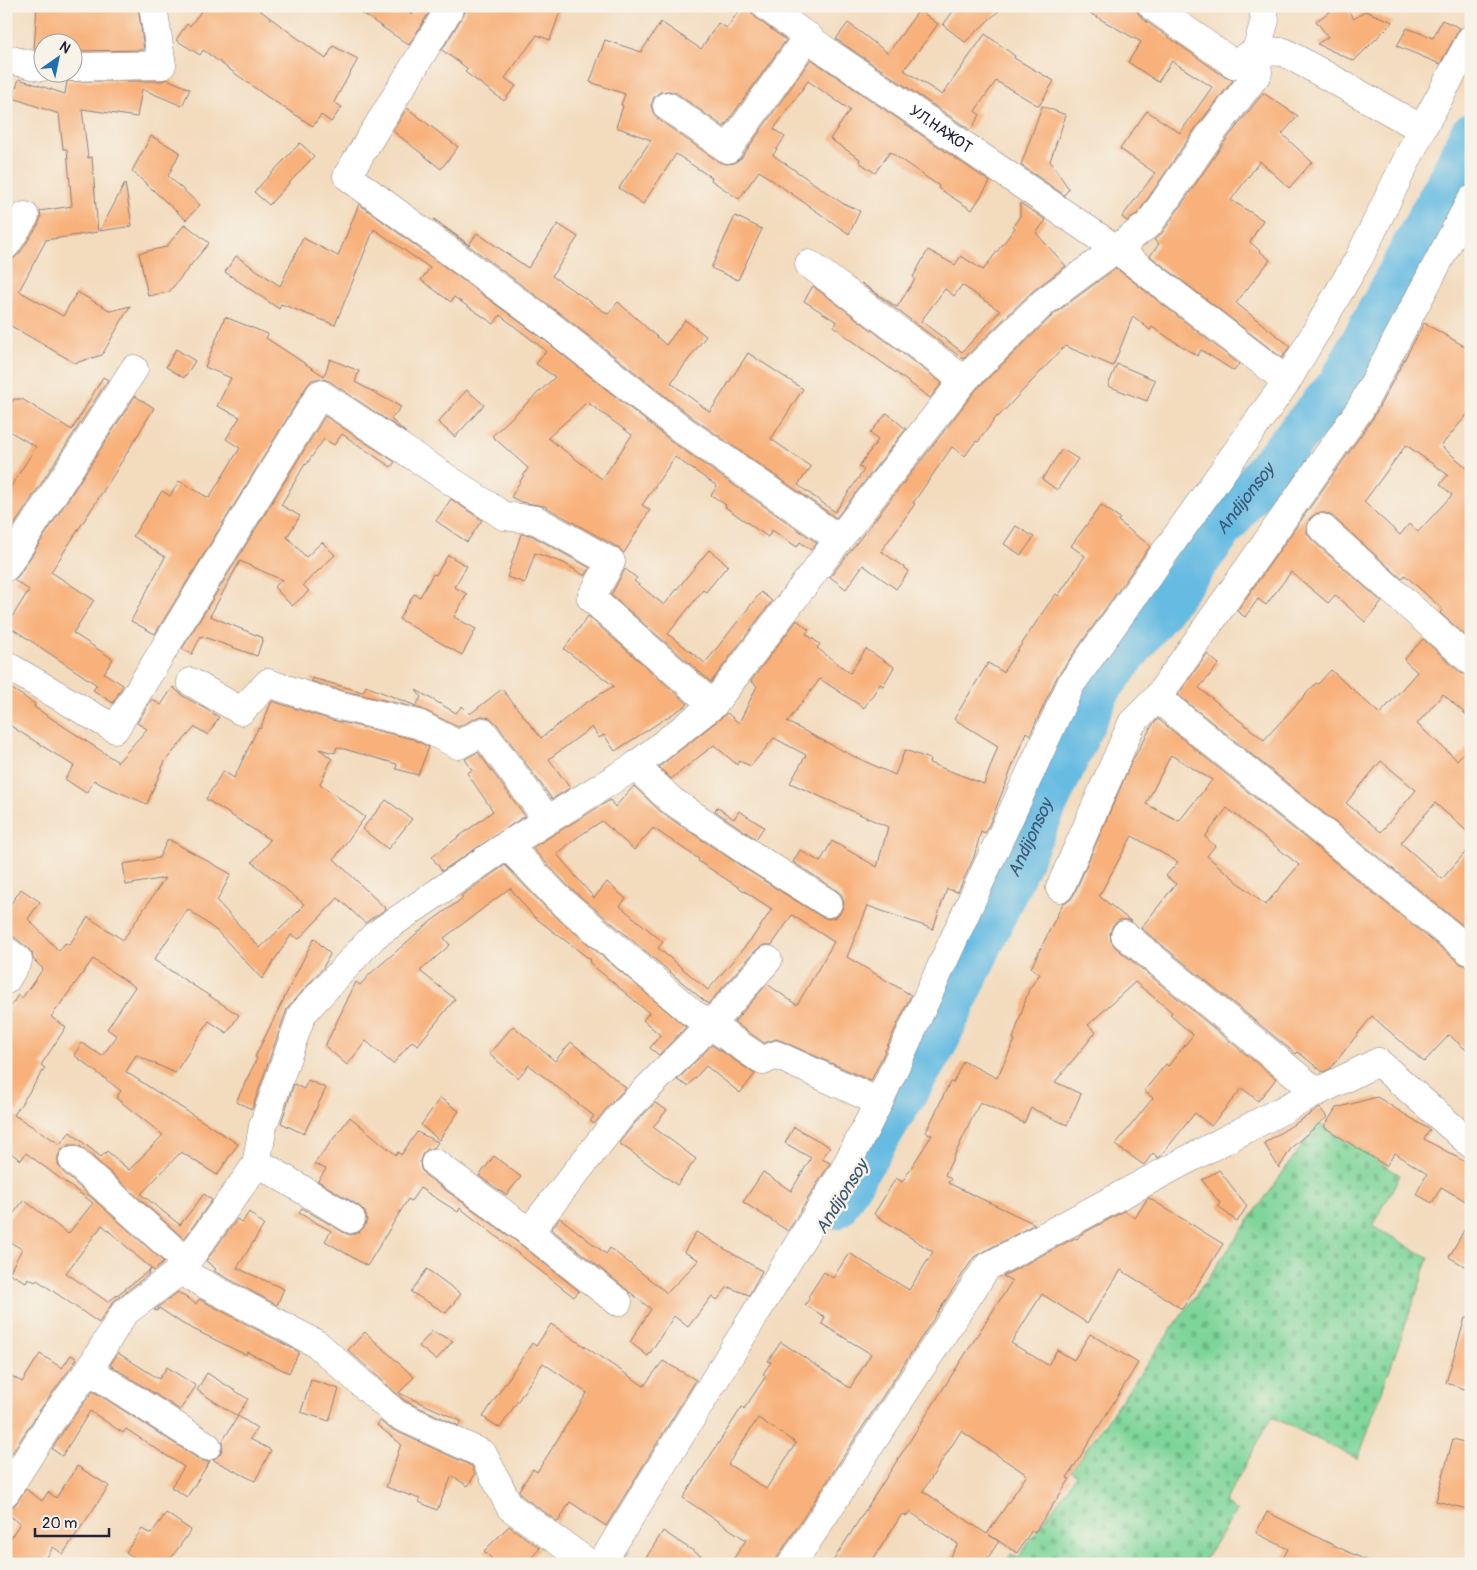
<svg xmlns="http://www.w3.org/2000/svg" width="1477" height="1570" viewBox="0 0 1477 1570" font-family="Pangolin,sans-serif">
<defs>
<pattern id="cemetery-stones" width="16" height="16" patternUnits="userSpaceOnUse" patternTransform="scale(1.25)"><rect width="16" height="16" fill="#7ed599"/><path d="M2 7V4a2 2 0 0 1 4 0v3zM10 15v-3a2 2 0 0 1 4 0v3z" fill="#6db785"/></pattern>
</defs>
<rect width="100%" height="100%" fill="#f7f3e8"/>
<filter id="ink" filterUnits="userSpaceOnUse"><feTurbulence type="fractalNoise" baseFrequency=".02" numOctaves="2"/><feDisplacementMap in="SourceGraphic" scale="10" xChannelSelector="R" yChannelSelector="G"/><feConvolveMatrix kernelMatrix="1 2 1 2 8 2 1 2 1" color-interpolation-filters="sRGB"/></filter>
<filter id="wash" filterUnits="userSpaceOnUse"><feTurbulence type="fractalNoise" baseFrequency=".0096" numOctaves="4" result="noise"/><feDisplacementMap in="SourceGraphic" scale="20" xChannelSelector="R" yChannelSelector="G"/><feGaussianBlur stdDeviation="1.12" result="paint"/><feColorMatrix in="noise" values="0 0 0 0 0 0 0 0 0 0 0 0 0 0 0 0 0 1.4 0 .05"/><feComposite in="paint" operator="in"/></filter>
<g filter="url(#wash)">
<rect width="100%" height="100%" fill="#f3dbbe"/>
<path fill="url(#cemetery-stones)" stroke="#507c6a" d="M1318 1123 1400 1175 1373 1226 1429 1258 1358 1459 1272 1417 1224 1503 1237 1511 1201 1564H1005L1011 1554 1018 1558 1076 1476 1071 1471Z"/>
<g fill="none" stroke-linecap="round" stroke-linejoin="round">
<path stroke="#66bbe2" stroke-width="44" id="s1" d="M835 1207 934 1046 1099 689 1267 470 1340 384 1452 175 1471 135"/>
</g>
<g id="blocks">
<path fill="#f8b17a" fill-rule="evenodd" d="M37 6H138L144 50 72 51V42H42V50L34 49Z
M205 6H254L326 59 333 46 358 59 334 102 342 107 331 122 321 115 313 126 266 96 203 50 200 55 176 40 187 24 190 26Z
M351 6H400L412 15 418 6H433L409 45Z
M467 6H562L550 40 537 35 505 78 516 86 504 101 465 72 468 69 442 50 464 14Z
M742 6H751L752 13 756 18 786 40 724 127 676 93 669 91 660 92 654 97 651 105 653 112 658 119 719 162 726 164 734 163 741 158 811 59 990 182 972 210 938 188 939 186 890 152 875 173 859 162 860 159 830 139 850 110 808 81 774 129 785 137 773 155 842 203 860 211 849 234 759 171 739 199 711 180 712 178 676 154 643 204 619 188 651 140 616 127 623 106 621 105 625 94 590 82 605 40 641 52 661 22 701 49 718 23 727 28Z
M957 6H1004L965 42 943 25Z
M1077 6H1137L1138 13 1143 19 1225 77 1233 80 1197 126 1138 213 1127 221 1122 217 1155 173 1120 149 1147 111 1180 133 1212 87 1172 61 1158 82 1128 62 1141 42Z
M1338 6H1345L1354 19 1365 11 1393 22 1354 61 1317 44 1328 37 1316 21Z
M919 10 938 24 904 70 942 95 985 34 1015 56 1014 58 1054 81 1039 106 996 81 975 111 980 115 970 130 836 39 848 23 888 53Z
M1442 20 1460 28 1440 64 1397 46 1407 28 1433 38Z
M19 79 65 94 67 81H162L167 79 190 89 182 106 142 89 137 117 82 109 88 158 92 157 98 232 46 240 19 291 63 316 77 292 111 311 130 306 102 355 75 363 6 323V260L13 259 19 254 38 225 41 217 40 211 72 206 67 149H63L59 114 13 98Z
M1263 93 1298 116 1282 134 1312 162 1289 188 1260 161 1231 200 1263 220 1250 242 1270 260 1236 303 1290 346 1282 358 1150 256 1159 244 1154 240 1162 233 1223 144Z
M1042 106 1066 115 1050 161 1069 189 1064 195 1021 165Z
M407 108 458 147 441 169 393 131Z
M151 136 180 152 168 176 200 205 186 220 132 171Z
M300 143 314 156 269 205 254 192Z
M125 183 132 226 100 231Z
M1020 203 1046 220 1036 233 1066 266 1033 291 963 359 861 283 897 307 915 279 913 277 928 250 955 265 961 256 983 270 1015 228 1013 226 1020 216ZM962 285 1000 311 962 352 921 321 945 289 954 296Z
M359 204 543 339 675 444 817 543 811 550 800 542 797 547 772 530 768 537 725 507 726 505 711 495 717 486 675 457 642 505 650 510 624 553 619 548 544 506 521 502 511 497 528 468 492 436 555 377 536 364 546 351 500 315 494 324 454 297 451 302 421 280 430 268 374 229 335 325 281 304 279 309 225 272 236 256 280 286 303 238 338 256ZM587 402 632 435 602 479 548 438Z
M735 216 762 229 738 280 711 268Z
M434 219 469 245 477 233 528 268 558 224 578 237 552 276 608 314 618 302 666 345 685 320 706 336 671 383 710 412 748 353 803 389 771 439 811 467 798 485 835 512 864 470 859 466 878 440 870 433 887 413 906 429 836 518 693 418 562 315 434 220Z
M185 224 209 243 169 292 148 296 139 253 166 247Z
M1116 268 1239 364 1234 371 1201 350 1197 356 1152 327 1150 330 1133 316 1113 366 1065 346 998 417 997 416 978 442 976 441 965 456 952 447 913 503 915 504 881 551 909 571 896 589 863 565 846 589 830 577 976 390 1054 314Z
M813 286 942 383 930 398 834 327 837 322 804 301Z
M225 317 268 334 266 338 324 376 330 359 359 371 355 382 401 407 391 419 406 433 329 381 320 378 312 380 307 386 155 634 131 621 165 557 133 536 162 491 170 496 179 481 209 498 240 448 226 439 240 417 217 406 231 378 205 367Z
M1424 323 1471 350V410L1441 446 1471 471V640L1440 613 1442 609 1405 575 1402 579 1332 516 1325 513H1317L1310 518 1307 525V533L1312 540 1382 602 1365 622 1335 595 1328 603 1291 572 1266 605 1258 599 1245 617 1237 611 1373 418ZM1406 445 1448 475 1440 484 1452 495 1418 532 1409 524 1400 535 1364 502Z
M176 349 195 361 184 378 166 367Z
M1117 364 1155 380 1147 401 1108 386Z
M103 377 108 380 6 538V494L36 447 6 429V413L14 399H22L72 430Z
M467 390 484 405 455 437 438 422Z
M135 396 154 408 116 471 51 572 94 600 73 633 113 659 104 673 123 685 113 703 93 690 97 685 7 625 29 590 14 580 19 575Z
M325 416 395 462 391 467 342 434 334 445 324 439 306 465 305 464 281 505 300 516 287 537 306 557 322 542 335 555 303 585 309 591 292 606 274 587 282 580 240 561 210 616 263 638 257 656 201 636 192 654 182 649Z
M1062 449 1078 459 1057 490 1042 479Z
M451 499 482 520 467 542 436 521Z
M1101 505 1120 518 1118 521 1150 546 1057 677 1030 735 1026 732 992 818 985 833 981 831 974 857 958 892 947 889 933 929 868 906 847 957 911 995 871 1081 782 1041 776 1039 764 1043 734 1022 767 984 797 1005 834 942 792 915 772 945H764L756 950 708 1004 569 887 532 848 610 800 615 807 634 786 662 813 744 868 820 916 828 919 836 917 841 912 844 904 842 895 836 890 793 862 800 850 820 862 832 841 877 867 888 827 790 783 806 755 774 738 751 766 739 761 737 765 714 745 671 779 659 767 727 713 739 723 757 686 751 681 797 620 809 630 806 634 820 644 817 648 850 673 866 649 894 667 883 686 880 684 864 708 820 679 787 722 853 756 895 775 905 750 930 759 929 763 984 784 998 746 954 719 988 663 1003 672 1045 609 1056 594 1058 596 1085 556 1071 546ZM602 821 634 850 653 828 699 859 698 861 772 909 753 937 708 990 658 948 663 942 620 906 626 899 607 882 594 898 557 854 579 836Z
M1016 526 1034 537 1021 555 1004 544Z
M521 534 531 535 590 568 585 576 564 563 535 553 525 583 507 577Z
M709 550 728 565 706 592 703 590 668 634 705 663 761 592 772 601 711 682 611 595 625 569 637 578 634 581 664 605Z
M448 555 467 566 454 587 467 594 454 617 476 629 462 655 399 619 414 594 420 597 433 574 436 575Z
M588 616 688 704 615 751 604 735 599 738 592 727 549 759 570 788 552 799 496 723 490 718 482 716 476 718 458 727 422 709 336 689 311 681 312 678 363 692 366 686 416 706 421 697 416 690 456 713 462 706 470 714 502 689 541 738 584 704 614 686 564 649Z
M1423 639 1461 673 1471 676V719L1443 694 1417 724 1457 760 1471 744V835L1435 803 1401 843 1442 879 1471 846V923L1466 928 1178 695 1207 654 1219 664 1199 688 1264 740 1316 683 1318 684 1331 670 1380 714 1417 672 1404 660ZM1381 761 1416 790 1381 832 1346 803Z
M6 685 35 704 34 707 118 762 147 729 137 723 152 699 161 705 173 687 183 696 219 717 208 735 195 727 165 761 147 804 102 785 94 780 86 793 65 779 74 766 6 723Z
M272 701 328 719 413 739 429 747 418 775 396 769 397 764 337 747 335 753 319 749 332 759 320 784 365 817 334 859 386 909 365 923 338 898 299 939 291 935 262 979 218 932 188 909 154 960 239 1015 227 1033 209 1021 175 1073 136 1055 126 1072 238 1144 217 1175 181 1152 141 1194 180 1225 204 1194 212 1200 184 1239 83 1148 77 1145H69L61 1150 58 1157V1164L63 1172 164 1262 154 1271 102 1225 66 1273 108 1302 151 1269 148 1274H149L114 1301 99 1323 37 1280 35 1282 28 1278 26 1282 9 1273 22 1249 6 1240V1223L24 1200 68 1234 93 1203 26 1153 21 1160 6 1150V1014L18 995 22 998 43 969 33 959 32 953 28 948 6 931V911L21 889 40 902 28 919 59 951 65 943 69 945 88 917 123 940 165 878 126 885 123 864 159 858 168 839 231 874 217 901 260 948 301 909 300 908 304 904 252 862 270 840 206 799 223 771 234 778 258 728 260 729ZM93 959 135 987 107 1029 117 1036 102 1056 82 1043 74 1055 121 1091 116 1098 163 1135 129 1170 107 1151 101 1157 70 1132 60 1144 14 1115 45 1068 41 1065 66 1027 51 1017Z
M1158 719 1461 964 1471 967V1054L1449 1035 1424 1062 1372 1016 1331 1068 1323 1072 1298 1052 1296 1054 1141 928 1176 884 1166 876 1178 862 1132 836 1099 896 1132 922 1127 920H1120L1113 925 1110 933 1111 941 1115 947 1276 1079 1258 1101 1242 1088 1211 1126 1195 1113 1160 1157 1158 1158 1153 1153 1144 1165 1115 1145 1153 1098 1144 1091 1166 1064 1168 1066 1193 1035 1170 1015 1172 1012 1135 982 1088 1025 1096 1032 1055 1082 1081 1094 1067 1125 1031 1108 1024 1123 980 1102 945 1175 951 1179 948 1183 1035 1224 974 1257 773 1564H730L746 1540 683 1498 742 1407 744 1409 766 1376 763 1374 771 1362 768 1361 781 1342 850 1388 871 1354 822 1324 825 1317 805 1305 810 1298 808 1297 824 1272 833 1278 849 1253 909 1290 933 1252 874 1214 896 1178 902 1182 932 1135 926 1132 950 1082 953 1083 963 1061 997 1078 1015 1040 1013 1039 1029 989 1040 974 1031 968 1063 903 1070 900 1074 894 1132 761 1153 724ZM1171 755 1212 780 1179 821 1146 804ZM1227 808 1299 865 1265 905 1207 856 1215 846 1205 837ZM758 1418 796 1443 766 1489 728 1464Z
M478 752 525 816 442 871 432 857 493 811 467 773 472 770 465 759Z
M386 800 412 819 388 849 362 829Z
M717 807 734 819 739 811 764 827 756 839 715 811Z
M505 865 548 910 686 1027 659 1055 650 1048 660 1035 643 1020 649 1013 589 962 591 960 534 917 510 888 444 938 450 945 420 971 455 999 418 1045 412 1041 393 1064 366 1041 347 1065 325 1046 356 982 360 985 370 974 430 922 463 898 461 896Z
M314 938 330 954 323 968 287 1009 252 1109 236 1102 257 1058 255 1057Z
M513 1026 555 1061 571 1042 626 1088 610 1104 594 1124 590 1121 594 1116 529 1065 518 1078 489 1054Z
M712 1045 755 1074 740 1093 706 1066 688 1086 677 1080Z
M308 1080 326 1088 304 1134 281 1123 294 1084 304 1089Z
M1377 1097 1430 1130 1424 1139 1471 1165V1204L1441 1187 1432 1203 1416 1194 1427 1174 1395 1153 1386 1166 1324 1127 1336 1108Z
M440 1098 459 1111 439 1140 421 1125Z
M655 1103 667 1110 653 1127 696 1159 677 1185 619 1143 634 1124Z
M1320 1108 1327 1117 1292 1147 1279 1168 1264 1143Z
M350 1117 396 1155 398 1152 401 1155 417 1132 438 1142 434 1148 428 1149 423 1153 420 1161 421 1169 425 1175 520 1244 579 1291 574 1297 460 1208 458 1212 420 1188 411 1201 408 1199 367 1266 325 1241 331 1231 299 1213 302 1208 343 1232 350 1235 359 1232 364 1227 367 1220 365 1212 359 1206 318 1181 326 1169 314 1164Z
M794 1127 830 1147 822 1159 830 1163 788 1231 743 1202 763 1172 791 1191 811 1158 785 1143Z
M494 1156 521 1177 506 1195 479 1176Z
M1219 1170 1247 1206 1237 1222 1218 1206 1220 1203 1202 1180Z
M1149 1198 1223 1244 1182 1309 1121 1270 1087 1323 1042 1294 1011 1343 1048 1365 1057 1350 1074 1360 1090 1334 1138 1363 1067 1478 1070 1479 1035 1532 1032 1530 1017 1553 989 1535 999 1541 984 1564H946L958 1544 910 1512 907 1516 902 1514 870 1564H831L1012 1281 1003 1276 1075 1238 1077 1239 1080 1235 1124 1211 1135 1218 1147 1199ZM961 1431 1027 1475 987 1534 923 1491Z
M249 1212 264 1225 237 1268 284 1289 277 1305 214 1271 216 1269 206 1261 237 1219 242 1223Z
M560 1218 606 1254 610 1248 667 1293 699 1260 684 1252 696 1232 762 1271 749 1295 728 1287 717 1300 712 1296 688 1327 674 1316 648 1356 630 1342 651 1309 551 1229Z
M1471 1218V1270L1449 1257Z
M427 1269 461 1294 446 1313 411 1292Z
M178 1292 196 1304 199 1299 299 1352 289 1373 247 1352 246 1355 183 1324 159 1308 157 1311 154 1310Z
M1465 1318H1471V1391L1446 1383Z
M551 1324 644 1386 663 1361 696 1380 606 1526 570 1502 558 1522 522 1496 519 1490 533 1469 537 1472 587 1393 543 1363 500 1428 483 1417 532 1343 536 1346Z
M432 1331 453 1341 436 1360 419 1346Z
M365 1332 414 1377 399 1393 461 1421 459 1426 405 1401 348 1350Z
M118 1353 159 1379 167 1367 196 1386 180 1410 110 1365Z
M40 1354 62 1368 71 1355 77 1359 40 1410 6 1462V1373L22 1382Z
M207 1373 248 1399 237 1416 197 1390Z
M311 1380 339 1389 329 1421 301 1412Z
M93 1391 199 1459 206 1462 210 1461 187 1497 171 1487 184 1467 126 1429 123 1433 90 1411 62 1456 52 1449 66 1427Z
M238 1416 257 1428 250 1439 271 1450 255 1481 213 1460 220 1454 223 1447 222 1442Z
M380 1421 389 1428 472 1466 475 1474 468 1486 452 1476 437 1510 419 1502 420 1499 386 1487 401 1444 377 1425Z
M1453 1439 1471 1444V1510L1436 1501Z
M77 1466 109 1486 63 1554 53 1547 43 1564H6V1545L20 1523 6 1513V1507L14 1506 26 1489 42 1501 48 1492 56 1498Z
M1267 1512 1327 1542 1374 1564H1280L1288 1549 1256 1533Z
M166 1513 191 1530 167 1564H143L126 1552 142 1529 151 1534Z
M509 1526 540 1548 526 1564H497L484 1551Z
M663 1531 713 1564H642Z"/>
</g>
</g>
<g filter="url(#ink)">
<use href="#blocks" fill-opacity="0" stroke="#8a7e7c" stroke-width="1"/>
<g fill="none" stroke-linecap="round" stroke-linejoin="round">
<defs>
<g id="minor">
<path d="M451 6 347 176 552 327 684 431 839 539"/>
<path id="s2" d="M766 6 829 53 1116 249 1287 381"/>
<path d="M1152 6 1234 64 1256 51 1284 52 1422 129"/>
<path d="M6 59 42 67"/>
<path d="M72 67 162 65 153 6"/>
<path d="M667 106 728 149 808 36"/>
<path d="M6 245 25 216"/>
<path d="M809 264 964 380"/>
<path d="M1322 528 1471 661"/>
<path d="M6 567 134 369"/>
<path d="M6 665 115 729 320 394 504 516 536 520 611 562 591 598 713 705"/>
<path d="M191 682 241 711 268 683 332 704 418 724 458 745 483 732 547 819"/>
<path d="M1157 698 1471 952"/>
<path d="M635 766 671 800 752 855 828 903"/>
<path d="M507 845 558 898 691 1012 763 1061 776 1055 879 1102"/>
<path d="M1060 888 1132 723 1157 698 1360 409 1471 200"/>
<path d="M1125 935 1317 1092"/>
<path d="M6 951 18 960 6 980"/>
<path d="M73 1160 179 1255 180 1271 317 1344 396 1414 483 1454 510 1507 590 1564"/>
<path d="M435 1163 529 1232 618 1302"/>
<path d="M256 1165 267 1168 351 1219"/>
<path d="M529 1232 622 1114 711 1024 768 960"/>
<path d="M89 1370 207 1446"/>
<path d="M6 1492 53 1418 89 1370 124 1313 180 1271 256 1165 263 1126 302 1014 374 936 507 845 635 766 713 705 839 539 964 380 1044 302 1149 224 1210 135 1258 73 1256 51 1265 20 1262 6"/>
<path d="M601 1564 843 1172 879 1102 1071 684 1287 381 1359 258 1422 129 1471 39"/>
<path d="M792 1564 987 1267 1183 1162 1317 1092 1378 1062 1471 1144"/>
</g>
</defs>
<use href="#minor" stroke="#8a7e7c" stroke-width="29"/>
<use href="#minor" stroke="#fff" stroke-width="28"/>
</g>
</g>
<g text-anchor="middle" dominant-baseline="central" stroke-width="5" stroke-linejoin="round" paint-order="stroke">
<g font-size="16" fill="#22223b" stroke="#f7f3e8">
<text stroke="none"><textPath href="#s2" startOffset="214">УЛ.НАЖОТ</textPath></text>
</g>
<g font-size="18" font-style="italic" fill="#3a5875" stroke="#f7f3e8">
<text stroke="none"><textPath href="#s1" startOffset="822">Andijonsoy</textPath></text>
<text stroke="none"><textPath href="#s1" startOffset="418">Andijonsoy</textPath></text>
<text transform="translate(842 1197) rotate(-58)">Andijonsoy</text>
</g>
</g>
<rect width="1477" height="1570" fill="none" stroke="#f7f3e8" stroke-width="25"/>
<g transform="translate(58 58) rotate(33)"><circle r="24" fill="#f7f3e8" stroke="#a29fa3"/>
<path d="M0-4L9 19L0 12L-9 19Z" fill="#1f6fb2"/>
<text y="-8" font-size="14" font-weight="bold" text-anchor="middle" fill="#22223b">N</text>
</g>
<path d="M35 1528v8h74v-8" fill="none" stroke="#22223b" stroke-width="2.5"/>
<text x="42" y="1528" font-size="15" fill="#22223b" stroke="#f7f3e8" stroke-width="4" paint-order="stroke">20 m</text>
</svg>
